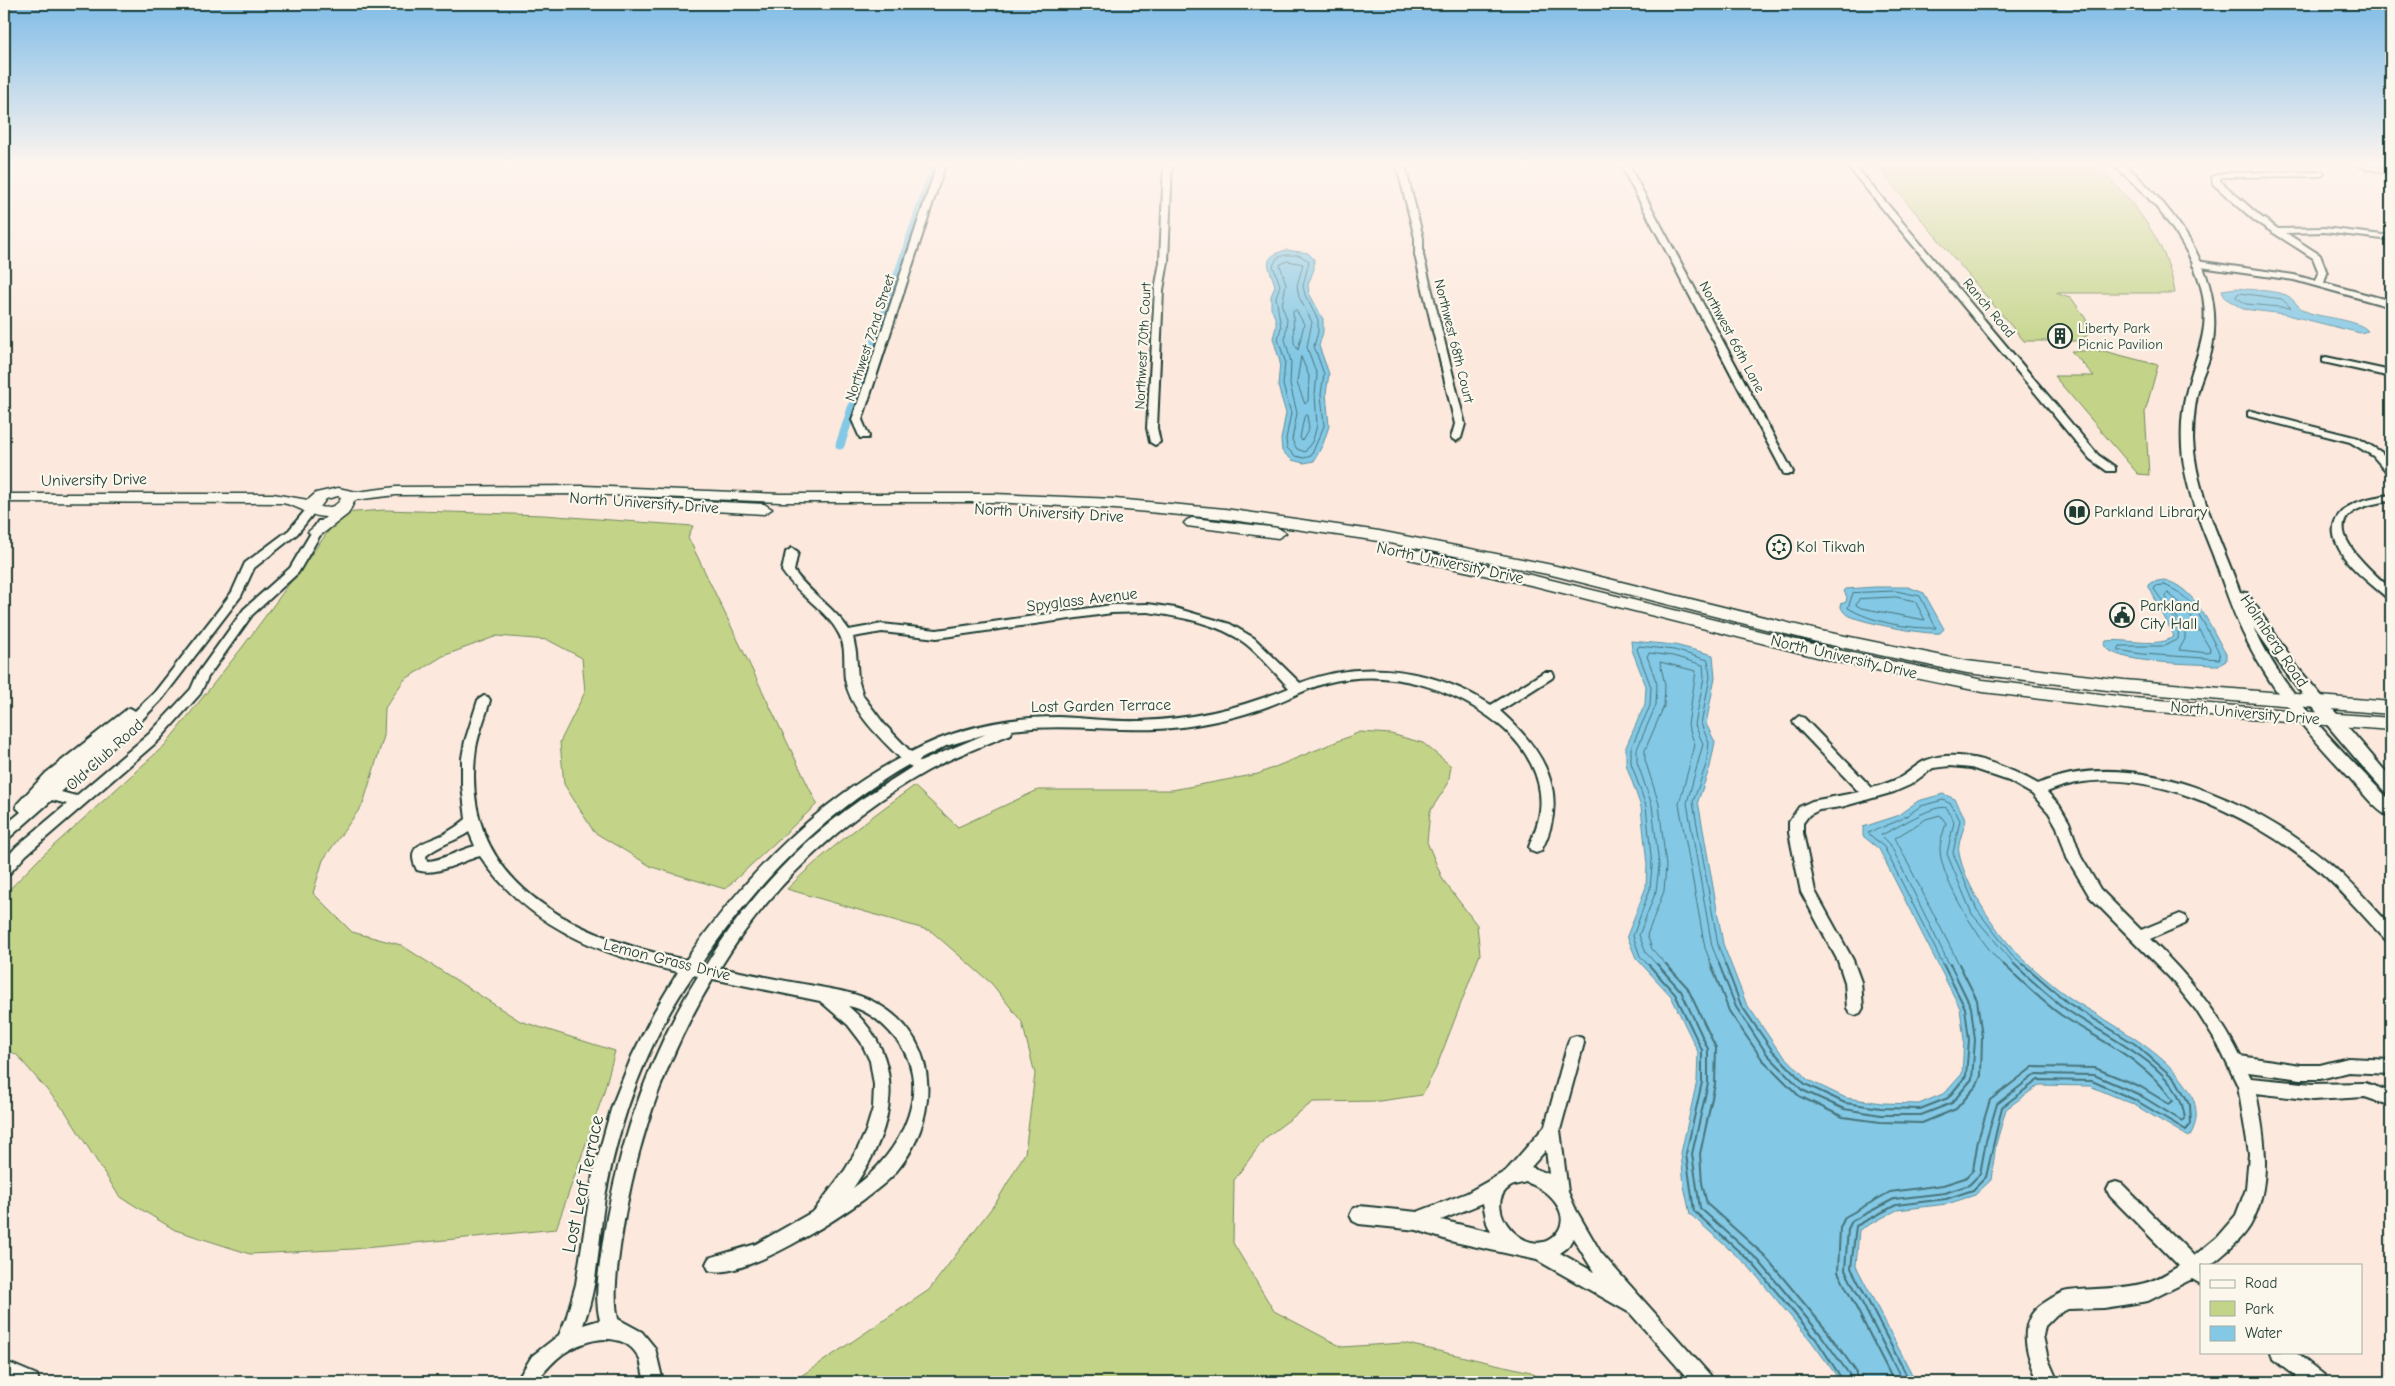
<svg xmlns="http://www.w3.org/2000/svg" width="2395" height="1386" viewBox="0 0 2395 1386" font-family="'Comic Neue',sans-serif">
<rect width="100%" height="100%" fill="#fce8dc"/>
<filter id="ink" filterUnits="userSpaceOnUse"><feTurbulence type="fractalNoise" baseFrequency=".02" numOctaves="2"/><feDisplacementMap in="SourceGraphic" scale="10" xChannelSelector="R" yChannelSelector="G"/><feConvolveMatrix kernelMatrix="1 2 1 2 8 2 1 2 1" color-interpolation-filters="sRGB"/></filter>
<g filter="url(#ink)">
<path fill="#c3d488" stroke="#71885e" d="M1873 162H2091C2131 198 2167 239 2175 293H2056L2072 299 2086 319 2087 336 2075 341H2024Z
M2071 351H2104L2158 365 2145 412 2149 475 2138 474 2054 376H2094Z
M385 510 543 515 693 526 688 537 817 804 725 889 652 867 594 832 564 784 560 742 585 692 582 658 548 640 497 636 443 656 404 680 385 708 384 736 363 804 323 860 313 893 352 932 401 945 520 1021 615 1051 603 1095 556 1229 354 1249 250 1254 175 1230 119 1196 65 1111 17 1055 4 1048V895L40 858 165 745 241 649 342 513Z
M1360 732 1391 734 1423 743 1451 766 1448 784 1430 811 1427 842 1443 880 1477 925 1480 954 1436 1068 1422 1095 1380 1101 1313 1102 1265 1138 1234 1180 1233 1243 1274 1311 1342 1347 1403 1343 1531 1372 1543 1382H792L929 1290 997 1201 1025 1153 1035 1074 1022 1022 992 984 931 931 787 889C826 850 870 818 914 786L958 827 1038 790H1172L1258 774Z"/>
<path fill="#83c8e5" stroke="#5b909e" d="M1286 250 1308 253 1314 259V269L1308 285 1309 293 1323 319V332L1319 346 1329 374 1326 393 1329 426 1323 444 1314 461 1304 463 1292 460 1282 451 1281 440 1286 413 1278 386 1280 362 1273 338 1276 327V320L1271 308V296L1275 286C1270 266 1259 258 1286 250Z
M2237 288C2252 290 2268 290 2283 294 2295 297 2296 309 2310 313 2326 318 2359 320 2368 331L2360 333 2284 314 2243 309 2225 298 2222 290Z
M2164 580C2196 587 2211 629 2226 654V661L2219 665H2211C2188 663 2115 664 2104 645L2106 641C2124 638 2161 649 2174 636L2148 585 2152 582Z
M1875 587H1908L1924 593 1944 629 1940 633C1926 635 1857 622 1846 614 1843 612 1841 608 1840 604L1846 602 1847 597 1844 591 1846 589Z
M1631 641 1675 645 1713 655 1715 677 1706 724 1715 742 1710 767 1698 801 1723 944 1746 1003 1776 1047 1808 1080 1846 1098 1882 1103 1919 1104 1945 1093 1962 1074 1964 1040 1960 1008 1879 849 1863 836V827L1897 816 1918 801 1943 794 1955 799 1966 820C1964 829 1957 844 1959 853 1965 885 1993 927 2015 951 2031 967 2055 988 2073 1000 2110 1024 2226 1081 2189 1137L2133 1104 2090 1086 2039 1085 2006 1109 1996 1144 1991 1180 1975 1195 1947 1204 1897 1210 1859 1230 1856 1266 1916 1382H1841L1812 1342 1749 1267 1690 1214 1684 1186 1681 1153 1697 1081 1698 1052 1671 996 1636 958 1627 936 1646 887 1647 865 1641 807 1626 764V747L1645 704 1646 686 1632 650Z"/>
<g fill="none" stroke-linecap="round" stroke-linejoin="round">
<path stroke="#47757b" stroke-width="1" d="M1286 255H1299L1309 261 1303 286 1305 295 1318 320V332L1314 346 1324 374 1321 394 1324 426 1311 456 1304 458 1295 456 1287 448 1286 439 1291 413 1283 385 1285 361 1278 339 1281 327 1276 297 1280 285 1273 266 1277 258Z
M1288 261 1303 264 1297 286 1299 297 1312 322 1307 347 1317 375 1315 394 1317 425 1313 440 1305 452 1297 449 1292 440 1297 413 1290 384 1291 362 1285 339 1287 319 1282 306 1286 284 1280 265Z
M2239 293 2282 299 2291 308 2246 304 2236 297Z
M1296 310 1304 324 1298 350 1294 343 1293 312Z
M1301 357 1309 376 1308 401 1305 404 1297 383Z
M1307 415 1309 429 1302 441 1300 438 1304 417Z
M2164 585C2190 594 2201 617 2213 641 2216 647 2220 652 2220 659L2142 654 2118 650 2120 646H2164L2178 639C2181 621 2163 603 2154 589L2156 586Z
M1896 591 1920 596 1936 628C1909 629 1871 622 1848 608L1853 593Z
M2168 593 2187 609 2210 649 2209 653 2179 650 2185 639V633L2166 597Z
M1896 597 1915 601 1925 620 1861 608 1856 605 1859 599Z
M1649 966 1640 956 1633 936 1650 889 1652 866 1646 806 1631 763V748L1650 706 1651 687 1637 649 1639 646 1674 650 1708 660 1710 677 1701 724 1709 743 1706 765 1693 802 1718 945 1726 966
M1658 966 1646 953 1639 935 1656 891 1659 866 1652 805 1637 762V749L1656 705 1657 684 1647 656 1649 653 1673 656 1703 665 1704 677 1695 725 1703 744 1687 803 1712 946 1720 966
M1667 966 1652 949 1647 935 1664 891 1666 866 1659 804 1645 760V750L1664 706 1665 685 1660 662 1696 671 1688 725 1695 745 1679 804 1705 948 1712 966
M1944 966 1884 847 1868 833 1900 820 1921 806 1943 800 1951 804 1960 820 1953 853 1977 910 2012 955 2025 966
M1950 966 1890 844 1881 835C1896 829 1934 803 1947 808L1954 822 1947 854 1972 914 2016 966
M1960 966 1895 838 1926 819 1940 815 1946 823C1944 831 1940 841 1940 849 1940 879 1982 946 2004 966"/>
<path stroke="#47757b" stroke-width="2" d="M1648 964 1675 994 1702 1050V1082L1686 1154 1694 1211 1753 1264 1816 1339 1844 1382
M1657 964 1681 991 1708 1049V1083L1692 1154 1700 1208 1758 1260 1821 1335 1849 1374 1851 1382
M1666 964 1687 987 1716 1048 1715 1084 1700 1154 1702 1183 1707 1204 1764 1255 1827 1331 1855 1370 1858 1382
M1711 964 1729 1011 1762 1059 1799 1096 1843 1117 1880 1122 1922 1123 1956 1109 1977 1085 1981 1076 1982 1037 1977 1000 1959 964
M1719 964 1736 1007 1767 1054 1802 1090 1844 1109 1881 1115H1921L1952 1103 1972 1079 1975 1040 1971 1007 1950 964
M1725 964 1741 1005 1772 1050 1805 1084 1845 1103 1881 1108 1920 1109 1948 1098 1966 1076 1969 1040 1965 1008 1943 964
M1894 1382 1838 1272 1840 1228 1845 1217 1890 1192 1943 1185 1965 1178 1973 1170 1978 1140 1990 1100 2033 1067 2095 1068 2141 1087 2169 1104 2173 1101C2146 1060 2100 1041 2061 1015 2040 1000 2022 981 2003 964
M1903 1382 1845 1270 1848 1229 1852 1221 1894 1199 1945 1193 1969 1185 1980 1174 1986 1141 1997 1104 2036 1074 2094 1075 2138 1094 2182 1121 2185 1119C2180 1064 2101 1036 2063 1007 2046 994 2030 979 2014 964
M1910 1382 1851 1268 1856 1226 1896 1205 1946 1199 1973 1190 1986 1177 2002 1107 2038 1080 2092 1081 2135 1100 2186 1130 2191 1124 2190 1105 2176 1080 2135 1044 2068 1003 2023 964"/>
<path stroke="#83c8e5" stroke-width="7" d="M865 370 935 162"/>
<path stroke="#83c8e5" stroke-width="9" d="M840 445 865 369"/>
<defs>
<path id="minor" d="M938 162H946L862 420 869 436 868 438H860L852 420Z
M1164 162H1172L1168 262 1163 290 1157 428 1160 442 1155 445 1150 442 1147 428 1155 290 1160 262Z
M1396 162H1404L1423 238V255L1465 424 1461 438 1456 441 1451 438 1455 424 1415 255V238Z
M1619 162H1627L1793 472 1792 474H1784L1783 472Z
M1844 162H1852L2098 455 2115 467V471H2107L2090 459Z
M2346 162H2359L2391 171V175Z
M2323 172 2324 174 2320 176 2224 177 2220 178V181L2261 217 2278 229 2324 228 2391 236V240L2324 232 2286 233 2320 255 2327 273 2324 283 2391 301V307L2294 280 2193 266V262L2196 261 2294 275 2316 281 2319 273 2313 258 2255 221 2213 184 2212 177 2224 173Z
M2326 357 2391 371V377L2323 362V358Z
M2251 411 2358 438 2381 452 2391 464V473L2387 472 2373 456 2350 442 2248 416V412Z
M2391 495V501C2306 511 2354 556 2391 589V599L2387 598C2374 586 2358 575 2347 561 2313 516 2350 499 2391 495Z
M312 506 317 509 297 534 254 568 241 596 162 699 127 735 61 792 76 796 149 734 191 689 198 673 244 609 290 568 318 521H326L327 523 298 573 252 615 208 677 200 694 159 740 26 855 9 874 4 876V861L16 847 67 804 52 800 9 838 4 839V826L21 812 16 807 18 803 46 773 126 710 130 708 135 711 154 693 220 608 232 592 245 563 289 530 308 507Z
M792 548 798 552 794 571C809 593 834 607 849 630L882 624 937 630 1112 605 1148 604 1175 608 1230 624 1254 638 1300 683C1363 658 1435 669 1491 705L1544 672H1552L1554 675 1552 678 1500 711C1544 750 1571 794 1541 851L1536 853 1531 851 1529 847C1533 835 1539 823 1540 811 1544 779 1526 748 1503 728 1455 687 1388 667 1326 683 1305 689 1286 700 1266 707 1239 717 1210 723 1182 727 1124 734 1069 722 1012 730L1011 734C983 746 954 756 927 771 845 817 769 887 720 968 750 974 779 980 809 985 834 990 859 992 881 1006 943 1043 938 1124 895 1173 872 1200 742 1284 709 1270L706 1264 709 1258 756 1244 814 1211 845 1170 858 1148 866 1131 873 1108 874 1085 870 1061 861 1042 848 1025 820 1001 713 979C663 1061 633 1152 620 1247 617 1270 613 1296 618 1319L642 1332 655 1348 663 1382H645C643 1375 642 1366 640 1360 626 1328 585 1338 563 1354 552 1362 544 1372 536 1382H516L532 1356 559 1335 566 1319 576 1284 593 1174 612 1106 632 1056 654 1012 678 972C600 955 526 925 480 856 460 861 437 877 417 870 403 843 428 843 446 833 453 829 460 824 466 819L462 786V758L465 741 478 700 484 696 488 697 490 700C486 716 479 731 476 748 457 883 574 937 686 960 742 880 813 804 900 758 879 737 850 710 845 679 843 664 847 648 839 634 826 609 798 595 782 571L786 552ZM1148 612C1180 617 1219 623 1246 644 1261 656 1275 673 1289 688 1242 708 1193 719 1141 721 1113 722 1086 718 1058 717 1007 717 956 728 911 752L884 724 863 696 858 679 856 652 853 637 882 632 937 638 1112 613ZM986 734 920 762 919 760 946 746ZM908 765 912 767C895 778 877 789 860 800 799 842 745 902 706 965L701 964C755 884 824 813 908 765ZM469 832 475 846C459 850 441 861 427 861L426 856C438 845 456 841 469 832ZM693 975 698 976C647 1058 616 1152 602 1248 599 1271 594 1298 600 1320L583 1325C599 1284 598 1240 605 1197 619 1119 648 1040 693 975ZM848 1006C865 1009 879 1020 890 1032 940 1083 901 1154 853 1188 895 1129 910 1059 848 1006Z
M1799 716 1804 718 1872 788C1882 785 1892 782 1901 777 1910 772 1918 763 1927 760 1962 747 2008 767 2038 784 2131 745 2254 801 2327 861 2351 881 2370 904 2391 926V942L2386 940C2363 916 2342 890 2317 869 2250 814 2133 755 2047 792L2059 805 2069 822 2081 857 2100 889 2141 930 2180 914 2185 916 2187 920 2185 924 2150 939C2186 974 2218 1011 2240 1056L2301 1065H2320L2348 1058 2391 1060V1074L2348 1072 2320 1079H2301L2248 1072 2251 1078 2313 1084 2365 1083 2391 1092V1106L2365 1097 2313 1100 2256 1093C2265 1137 2273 1185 2250 1226 2241 1241 2224 1254 2211 1265H2201V1284L2192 1279 2148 1301 2104 1308 2068 1309 2056 1315 2045 1326 2043 1336 2048 1359 2058 1382H2039C2026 1355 2014 1319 2047 1301 2053 1297 2061 1292 2068 1291 2094 1288 2119 1290 2145 1283 2157 1280 2169 1272 2179 1266L2110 1196 2107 1190 2110 1184 2116 1182 2122 1184 2194 1256 2217 1237 2236 1215 2246 1189 2249 1154 2238 1086 2218 1045 2196 1010 2170 978 2090 897 2067 858 2057 827 2049 813 2032 794 2009 781 1971 768 1950 766 1933 768 1910 785 1894 792 1841 807 1819 810 1809 815 1803 823V833L1815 891 1853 960 1861 982 1863 1008 1860 1013 1855 1015 1850 1013 1847 1008 1845 982 1838 961 1801 892 1789 833V822L1799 807 1812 801 1859 792 1794 724 1793 721Z
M1576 1036 1582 1038 1584 1043 1560 1130 1568 1192 1576 1210 1601 1253 1710 1375 1712 1382H1691L1630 1313 1537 1260 1450 1241 1417 1230 1359 1224 1353 1221 1350 1215 1353 1209 1359 1206 1417 1212 1467 1193 1506 1171 1545 1126 1568 1043 1570 1038ZM1546 1150 1549 1174 1531 1167ZM1525 1182C1546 1187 1576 1215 1554 1236 1526 1262 1480 1206 1510 1187 1514 1184 1521 1184 1525 1182ZM1483 1203 1487 1223 1491 1232 1441 1220ZM1573 1238 1594 1272 1560 1253 1567 1248Z
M2271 1352H2295L2324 1375 2326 1382H2302L2273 1359Z
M4 1361 37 1375 39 1382H9L4 1380Z"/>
<path id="tertiary" d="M2112 162H2122C2175 209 2226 273 2212 348 2210 359 2205 369 2201 380 2195 399 2193 420 2193 440 2196 494 2222 543 2240 592L2247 593 2298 668 2391 778V794L2385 792C2338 739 2293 686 2254 627 2284 695 2340 749 2391 801V817C2378 814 2358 787 2348 776 2310 736 2273 693 2248 643 2233 615 2224 585 2213 555 2199 520 2184 485 2182 447 2181 429 2182 411 2186 394 2196 352 2213 329 2200 283 2190 249 2166 217 2142 191 2132 181 2121 173 2112 162Z"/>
<path id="secondary" d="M584 486 780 494H994L1115 499 1225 509 1379 531 1552 565 1821 631 1967 661 2124 680 2391 702V714L2124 692 1967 673 1821 643 1552 575 1379 541 1225 519 1115 509 994 502H780L584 494 396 495 355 500 348 514 321 535 316 537 308 532 326 517C310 517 299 506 283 503L4 502V494H273L308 500 316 493 338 488 357 492 396 487ZM338 496 341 497C339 506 328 509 320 507L326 499Z
M636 498 764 504 772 509 764 514 631 506 629 503Z
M1192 518 1278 528 1286 533 1278 538 1187 526 1184 523 1187 520Z
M1415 550 1535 576 1833 649 1983 680 2133 698 2391 718V730L2133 710 1983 692 1833 661 1535 586 1409 559 1407 555 1409 551Z"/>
</defs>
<use href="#minor" stroke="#1f3d34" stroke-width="4"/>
<use href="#tertiary" stroke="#1f3d34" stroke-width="4"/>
<use href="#secondary" stroke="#1f3d34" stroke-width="3"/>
<use href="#minor" fill="#fbf7ec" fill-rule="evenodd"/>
<use href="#tertiary" fill="#fbf7ec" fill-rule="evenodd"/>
<use href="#secondary" fill="#fbf7ec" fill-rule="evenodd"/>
</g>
</g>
<linearGradient id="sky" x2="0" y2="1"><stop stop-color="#7fbce7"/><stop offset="0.46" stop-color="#fef5ef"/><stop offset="1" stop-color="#fef5ef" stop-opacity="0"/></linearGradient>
<rect width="2395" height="356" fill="url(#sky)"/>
<defs>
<symbol id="building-ring" viewBox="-11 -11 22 22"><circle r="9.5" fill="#fbf7ec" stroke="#1f3d34" stroke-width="1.5"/><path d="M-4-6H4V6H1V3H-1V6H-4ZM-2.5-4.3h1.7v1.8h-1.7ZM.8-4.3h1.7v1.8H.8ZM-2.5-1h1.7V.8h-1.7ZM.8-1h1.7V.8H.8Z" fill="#1f3d34"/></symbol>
<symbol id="library-ring" viewBox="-11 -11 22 22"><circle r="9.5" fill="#fbf7ec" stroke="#1f3d34" stroke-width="1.5"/><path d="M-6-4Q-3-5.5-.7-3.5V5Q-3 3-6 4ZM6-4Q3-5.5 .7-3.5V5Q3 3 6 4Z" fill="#1f3d34"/></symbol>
<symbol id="synagogue-ring" viewBox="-11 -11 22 22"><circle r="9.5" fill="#fbf7ec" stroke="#1f3d34" stroke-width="1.5"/><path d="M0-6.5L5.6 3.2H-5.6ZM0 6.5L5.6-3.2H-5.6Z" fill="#1f3d34"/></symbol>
<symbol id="civic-ring" viewBox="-11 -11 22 22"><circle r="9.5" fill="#fbf7ec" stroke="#1f3d34" stroke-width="1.5"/><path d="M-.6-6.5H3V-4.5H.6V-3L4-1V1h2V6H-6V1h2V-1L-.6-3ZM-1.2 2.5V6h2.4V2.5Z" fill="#1f3d34"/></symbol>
</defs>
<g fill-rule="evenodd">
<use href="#building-ring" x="2046" y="322" width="28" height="28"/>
<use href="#library-ring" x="2063" y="498" width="28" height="28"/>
<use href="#synagogue-ring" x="1765" y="533" width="28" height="28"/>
<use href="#civic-ring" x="2108" y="601" width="28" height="28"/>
</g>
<g text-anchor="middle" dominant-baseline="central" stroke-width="4.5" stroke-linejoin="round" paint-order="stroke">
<g font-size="14" fill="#1f3d34" stroke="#fbf7ec">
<text transform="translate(1989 308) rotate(50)">Ranch Road</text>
<text transform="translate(1732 337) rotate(62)">Northwest 66th Lane</text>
<text transform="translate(870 338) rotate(-72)">Northwest 72nd Street</text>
<text transform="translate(1454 341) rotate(76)">Northwest 68th Court</text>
<text transform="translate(1143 346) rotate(-87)">Northwest 70th Court</text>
</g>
<g font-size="14" fill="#1f3d34" stroke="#fbf7ec" text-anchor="start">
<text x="2078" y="328">Liberty Park<tspan x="2078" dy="16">Picnic Pavilion</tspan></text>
</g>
<g font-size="16" fill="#1f3d34" stroke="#fbf7ec">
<text transform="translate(94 480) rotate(-1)">University Drive</text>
<text transform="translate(644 503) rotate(4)">North University Drive</text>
<text transform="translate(1049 513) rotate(3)">North University Drive</text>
<text transform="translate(1450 563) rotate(12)">North University Drive</text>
<text transform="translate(1082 600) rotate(-7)">Spyglass Avenue</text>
<text transform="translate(2274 641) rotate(56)">Holmberg Road</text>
<text transform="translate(1844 657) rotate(13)">North University Drive</text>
<text transform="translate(1101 706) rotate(-1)">Lost Garden Terrace</text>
<text transform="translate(2245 713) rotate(5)">North University Drive</text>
<text transform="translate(105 755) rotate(-42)">Old Club Road</text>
<text transform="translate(667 960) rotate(14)">Lemon Grass Drive</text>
</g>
<g font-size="16" fill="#1f3d34" stroke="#fbf7ec" text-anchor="start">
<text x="2094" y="512">Parkland Library</text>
<text x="1796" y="547">Kol Tikvah</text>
<text x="2140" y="606">Parkland<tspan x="2140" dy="18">City Hall</tspan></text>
</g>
<g font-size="19" fill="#1f3d34" stroke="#fbf7ec">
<text transform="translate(583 1184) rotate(-78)">Lost Leaf Terrace</text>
</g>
</g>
<rect width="2395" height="1386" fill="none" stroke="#fbf7ec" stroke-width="20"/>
<rect x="10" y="10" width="2375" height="1366" fill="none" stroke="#1f3d34" stroke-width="2" filter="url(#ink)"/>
<rect x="2200" y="1264" width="162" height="90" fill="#fbf7ec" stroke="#a3ada2"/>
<rect x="2210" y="1280" width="25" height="8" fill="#fbf7ec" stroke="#a3ada2"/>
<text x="2245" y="1288" font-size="15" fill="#1f3d34">Road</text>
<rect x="2210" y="1301" width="25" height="15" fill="#c3d488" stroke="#a3ada2"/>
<text x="2245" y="1314" font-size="15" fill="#1f3d34">Park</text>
<rect x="2210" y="1326" width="25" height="15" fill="#83c8e5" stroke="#a3ada2"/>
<text x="2245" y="1338" font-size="15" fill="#1f3d34">Water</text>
</svg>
